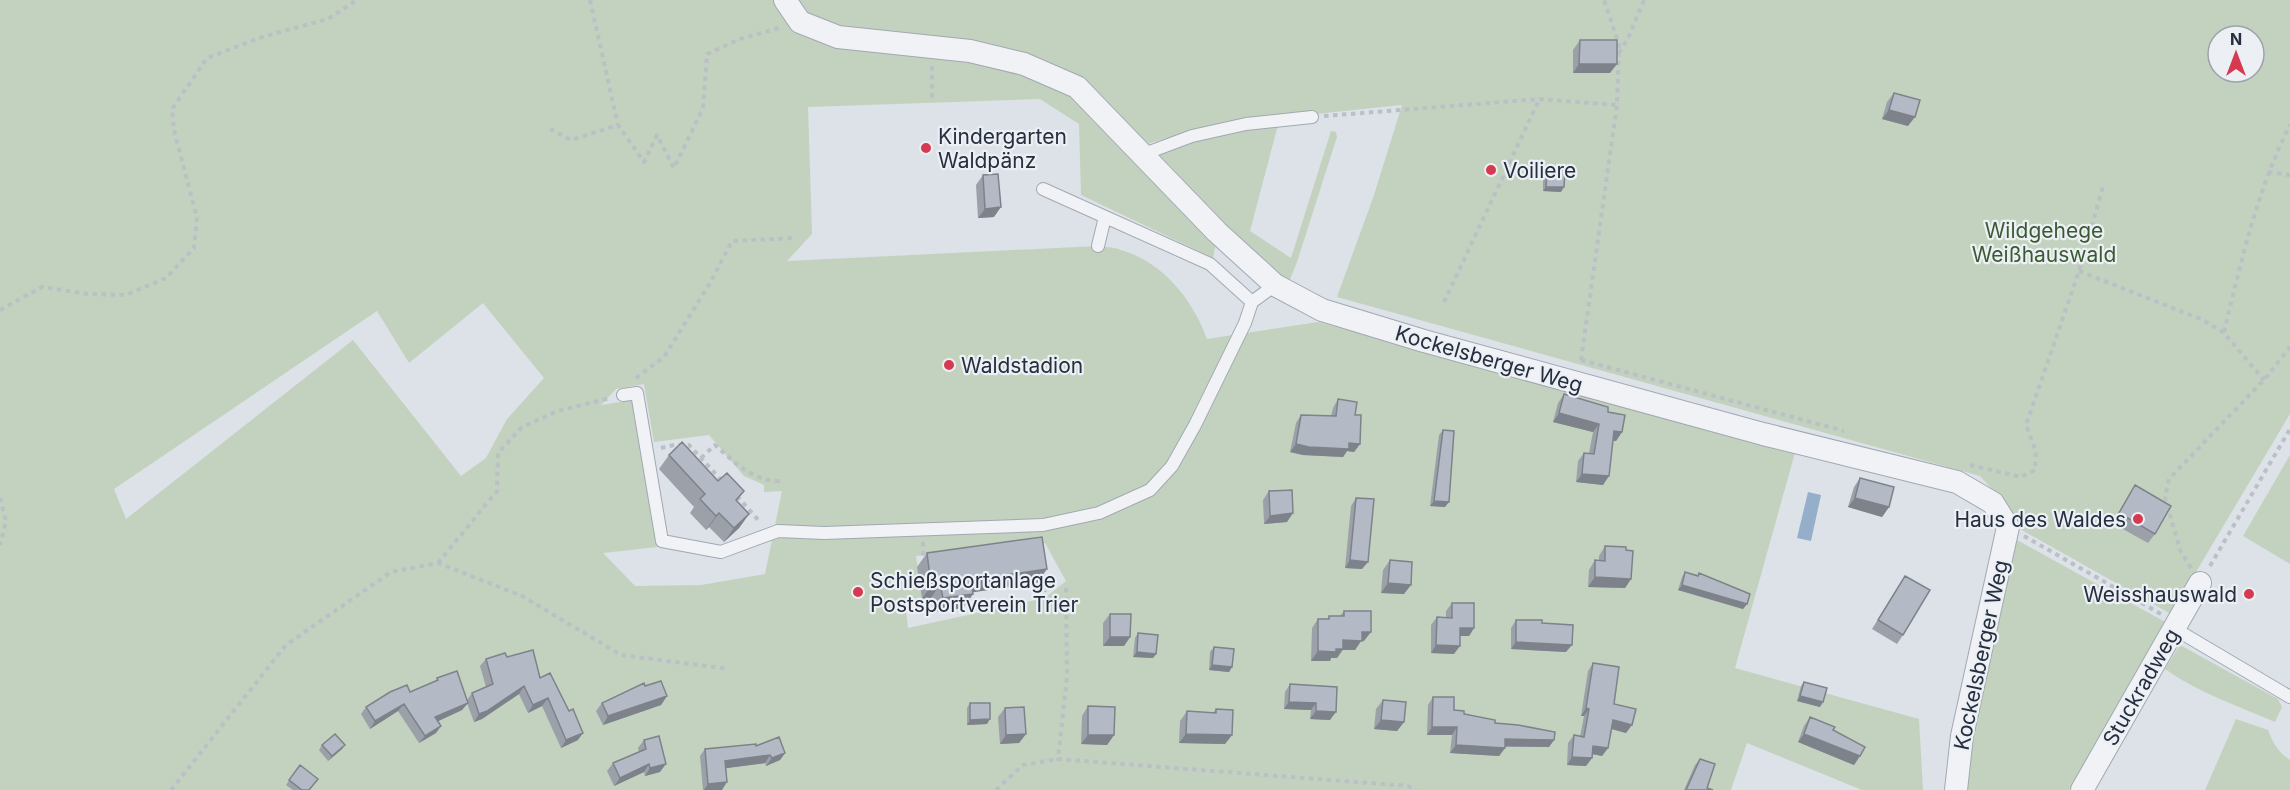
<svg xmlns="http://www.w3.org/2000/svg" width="2290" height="790" viewBox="0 0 2290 790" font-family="Inter,sans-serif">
<rect width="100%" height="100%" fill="#dde1e8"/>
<path fill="#c3d2be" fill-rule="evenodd" d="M0 0H2290V414L2171 614 2020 529 2012 523 2001 499 1980 476 1337 297 1374 195 1402 105 1218 124 1150 143 1138 154 1217 237 1213 258 1081 195 1079 124 1040 99 808 107 812 234 787 261 1098 246C1105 247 1114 247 1121 250 1163 262 1193 300 1207 339L1318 322 1796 449 1735 668 1919 719 1923 790H1862L1747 743 1731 790H0ZM2218 36H2254V72H2218ZM483 303 544 378 507 419 486 458 461 476 353 340 126 519 114 489 377 311 409 363ZM644 384 654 442 709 435 744 476 764 485V492L782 491 765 574 701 585 635 586 603 553 657 547 633 400 601 405 616 389ZM1045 543 1066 581 1045 598 908 628 905 602 922 599 916 556Z
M1278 125 1250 231 1291 258 1331 131 1336 132 1337 137 1297 262 1288 284 1229 233 1157 158 1160 154 1190 143 1236 131Z
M2290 455V564L2243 536Z
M2017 540 2167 623 2069 790H1966L1972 732Z
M2180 645 2278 699 2282 707 2275 722C2238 706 2197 692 2165 669Z
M2236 719 2268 730C2273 743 2278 752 2290 760V790H2205Z"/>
<path fill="#95afca" d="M1808 492 1821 495 1811 541 1797 538Z"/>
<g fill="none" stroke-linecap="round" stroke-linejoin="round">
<defs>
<path id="service" d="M1144 154 1192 136 1246 124 1312 117
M1043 189 1210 264 1252 302
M1098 246 1105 217
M623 395 637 393 662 541 721 552 778 531 824 533 1043 525 1099 513 1150 490 1172 466 1195 425 1245 323 1252 302 1275 285
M2175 629 2290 697"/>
<path id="minor" d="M785 0 800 22 838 37 970 51 1024 64 1077 87 1217 232 1275 285 1322 310 1424 341 1763 434 1957 482 1993 503 2008 527 1962 736 1956 790
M2082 790 2200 583"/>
</defs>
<use href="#service" stroke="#a2a8b2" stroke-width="14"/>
<use href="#minor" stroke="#a2a8b2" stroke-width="24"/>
<path stroke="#bbbfc6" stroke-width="4" stroke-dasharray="4.5 4.5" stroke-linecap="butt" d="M590 0 618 125
M1619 53 1629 36 1644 0
M932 66V102
M1324 116 1540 99 1617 105
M550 129 571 140 618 125 644 162 657 135 674 168 703 108 707 54 740 39 782 27
M2268 172 2290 175
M2079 271 2203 320 2224 333 2264 380
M1444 302 1539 100
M0 310 42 287 88 294 126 295 166 278 194 248 197 218 174 130 172 109 207 58 262 37 328 19 357 0
M2224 332C2241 262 2257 190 2290 125
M1581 360 1844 431
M1581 360 1617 105 1619 44 1604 0
M636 378 664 357 710 283 732 241 795 238
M661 448 674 445H689L723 482
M701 458 715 445C734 462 753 481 779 481L781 477
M1970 465 2021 477 2035 470 2036 452 2026 425 2079 271 2104 183
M737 496 760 522
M0 498 6 521 0 545
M2024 536 2161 614
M923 542V558H927
M438 563 497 491 498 453 522 427 558 411 610 398
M2210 566 2290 429
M2191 568 2180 550 2165 497 2169 479 2264 380 2290 347
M1042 573 1045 592
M1066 588 1067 677 1058 759 1408 786 1416 790
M171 790 286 645 391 572 438 563 522 596 621 655 729 669
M996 790 1023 765 1058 759"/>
<use href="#service" stroke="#f0f2f6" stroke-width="12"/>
<use href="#minor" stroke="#f0f2f6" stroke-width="22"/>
</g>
<path fill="#9ba0a9" d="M1580 40 1610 73H1573V50Z
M1894 93 1908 126 1882 119 1887 102Z
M1547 170 1561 192 1543 191V174Z
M983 175 994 217 978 218 976 185Z
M1564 394 1608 412 1622 432 1616 441H1613L1603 485 1576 482 1578 461 1584 453H1589L1593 432 1553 422 1558 403Z
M1338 399 1355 415 1360 444 1354 452 1347 451 1343 457 1303 455 1290 452 1296 423 1301 415 1331 416 1333 408Z
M1443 430 1445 507 1430 506 1439 435Z
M669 455 718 481 744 491 737 501 749 514 739 528 724 542 709 527 706 530 690 513 694 507 659 469Z
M1860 478 1889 507 1882 517 1848 507 1854 487Z
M2135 485 2155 534 2148 543 2112 523 2129 495Z
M1269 491 1287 522 1264 524 1263 500Z
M1356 498 1362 569 1345 568 1351 506Z
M1605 546 1626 550 1631 579 1625 588 1588 587 1589 570 1595 560H1599V556Z
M927 553 1037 583 973 592V594L963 608 933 612 931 598 922 599 917 567Z
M1390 560 1404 594 1381 593 1383 570Z
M1685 572 1698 575 1699 573 1747 604 1743 609 1678 590 1682 577Z
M1905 576 1903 635 1897 644 1872 629Z
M1452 603 1474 628 1469 636H1460L1454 654 1431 653V625L1437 617 1446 618V611Z
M1344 611 1364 641H1361L1355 650H1343L1337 658H1331L1330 661H1311L1312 628 1318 619H1327L1329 616H1340Z
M1110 614 1130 637 1124 646H1103V623Z
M1516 620 1542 623 1566 652 1511 649V628Z
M1138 633 1156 654 1153 658 1133 657 1135 638Z
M1214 647 1232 667 1229 672 1209 670 1210 652Z
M507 657 540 678 578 740 561 748 542 706 528 713 519 694 482 719 474 722 467 703 462 710 438 721 441 726 436 733 419 743 398 711 370 729 361 714 366 707 410 692 435 682 437 678 467 700 472 693 486 687 480 666 486 659Z
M1593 663 1614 704 1626 733 1612 729 1608 748 1602 756 1592 754V758L1586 766 1567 765 1568 743 1574 735 1580 737 1584 716H1581L1588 671Z
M1804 682 1820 707 1797 701 1801 686Z
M1290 684 1337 687 1330 720 1310 719 1311 710 1284 709 1285 692Z
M645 686 667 696 661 705 603 725 596 711 602 703Z
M1433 697 1454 710 1554 740 1549 747H1505V748L1499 756 1450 753 1452 735H1427L1428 705Z
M1383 700 1404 722 1397 731 1374 729 1376 709Z
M970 703 987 724 967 725V708Z
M1088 706 1114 735 1107 745 1081 744 1082 716Z
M1005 708 1026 734 1019 743 1000 744 998 717Z
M1216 709 1232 735 1225 744 1179 743 1180 721 1187 711 1213 713Z
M1810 717 1833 730 1860 756 1854 765 1798 742 1804 726Z
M644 740 660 772 645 776 644 772 614 786 607 771 613 763 639 752 638 748Z
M322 745 342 749 328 761 319 750Z
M756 746 785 753 780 760 766 766 765 763 726 768 722 790H703L700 756 705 749Z
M1700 759 1707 788 1713 790H1684L1695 765Z
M300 765 309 790H293L286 785Z"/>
<path fill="#7e828a" d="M1579 64H1617L1610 73H1573Z
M1889 110 1915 117 1908 126 1882 119Z
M1546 187H1564L1561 192 1543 191Z
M1001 207 994 217 978 218 985 209Z
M1559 413 1599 424 1593 432 1553 422Z
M1614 431 1622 432 1616 441 1608 440Z
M1349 443 1360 444 1354 452 1347 451 1343 457 1303 455 1290 452 1296 444Z
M1582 474 1609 476 1603 485 1576 482Z
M1855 498 1889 507 1882 517 1848 507Z
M1434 501 1449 502 1445 507 1430 506Z
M719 513 709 527 706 530 716 516Z
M1293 513 1287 522 1264 524 1270 516Z
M749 514 739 528 724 542 734 528Z
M1350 560 1368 562 1362 569 1345 568Z
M1047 569 1037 583 961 594 971 580Z
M1595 577 1631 579 1625 588 1588 587Z
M1388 583 1411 585 1404 594 1381 593Z
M940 584 931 598 922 599 931 585Z
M1682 585 1747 604 1743 609 1678 590Z
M973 594 963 608 933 612 943 598Z
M1460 628H1474L1469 636H1454Z
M1362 632H1371L1364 641H1361L1355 650H1342L1337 658H1331L1330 661H1311L1318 651Z
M1110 637H1130L1124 646H1103Z
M1516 642 1572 645 1566 652 1511 649Z
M1436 645 1460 646 1454 654 1431 653Z
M1137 652 1156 654 1153 658 1133 657Z
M1212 665 1232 667 1229 672 1209 670Z
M524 686 519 694 482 719 474 722 479 714Z
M667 696 661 705 603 725 608 716Z
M1800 696 1823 702 1820 707 1797 701Z
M548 698 542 706 528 713 533 705Z
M1289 702 1316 703 1311 710 1284 709Z
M468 703 462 710 430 725 435 717Z
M404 704 398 711 370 729 375 721Z
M1586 708 1589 709 1584 716H1581Z
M1316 711 1336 712 1330 720 1310 719Z
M990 719 987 724 967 725 970 720Z
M1381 720 1404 722 1397 731 1374 729Z
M1613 720 1632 725 1626 733 1608 728Z
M441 726 436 733 419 743 425 736Z
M1432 727H1457L1452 735H1427Z
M583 733 578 740 561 748 566 740Z
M1026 734 1019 743 1000 744 1006 735Z
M1186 734 1232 735 1225 744 1179 743Z
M1804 734 1860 756 1854 765 1798 742Z
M1088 735H1114L1107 745 1081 744Z
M1505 739 1554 740 1549 747 1500 746Z
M345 745 342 749 328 761 332 756Z
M1456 745 1505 748 1499 756 1450 753Z
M1593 746 1608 748 1602 756 1587 753Z
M785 753 780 760 766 766 772 758Z
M770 755 765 763 720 769 725 761Z
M1572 757 1592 758 1586 766 1567 765Z
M649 764 644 772 614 786 620 778Z
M666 764 660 772 645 776 650 768Z
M727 782 722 790H704L708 784Z"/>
<path fill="#b4bac5" stroke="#7e828a" stroke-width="1.5" d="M1580 40H1617V64H1579Z
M1894 93 1920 100 1915 117 1889 110Z
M1547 170H1565L1564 187H1546Z
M998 174 1001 207 985 209 983 175Z
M1564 394 1608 407V412L1625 415 1622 432 1614 431 1609 476 1582 474 1584 453 1594 454 1599 424 1559 413Z
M1338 399 1357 402 1355 415H1361L1360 444 1349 443V449L1309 447 1296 444 1301 415 1336 416Z
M1443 430 1454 431 1449 502 1434 501Z
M682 442 718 481 727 473 744 491 736 500 749 514 734 528 719 513 716 516 700 499 705 494 669 455Z
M1860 478 1894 487 1889 507 1855 498Z
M2135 485 2171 506 2155 534 2119 513Z
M1292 490 1293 513 1270 516 1269 491Z
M1356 498 1374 499 1368 562 1350 560Z
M1042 537 1047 569 971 580 973 594 943 598 940 584 931 585 927 553Z
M1605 546 1626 547V550L1633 551 1631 579 1595 577V560L1605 561Z
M1390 560 1412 562 1411 585 1388 583Z
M1685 572 1698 576 1699 573 1750 594 1747 604 1682 585Z
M1905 576 1930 590 1903 635 1878 620Z
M1452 603H1474V628H1460V646L1436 645 1437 617 1452 618Z
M1344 611H1371V632H1362V641L1343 640V649H1336V652L1318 651V619H1329V616H1344Z
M1110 614H1131L1130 637H1110Z
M1516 620H1542V623L1573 625 1572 645 1516 642Z
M1138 633 1158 635 1156 654 1137 652Z
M1214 647 1234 649 1232 667 1212 665Z
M533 650 540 678 550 673 569 711 573 709 583 733 566 740 548 698 533 705 524 686 487 711 479 714 472 693 493 684 486 659 505 653 507 657Z
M1593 663 1619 667 1614 704 1636 709 1632 725 1613 720 1608 748 1593 746 1592 758 1572 757 1574 735 1584 737 1589 709 1586 708Z
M457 671 468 703 435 717 441 726 425 736 404 704 375 721 366 707 390 692 407 685 410 692 438 680 437 678Z
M661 681 667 696 608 716 602 703 644 683 645 686Z
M1804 682 1827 688 1823 702 1800 696Z
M1290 684 1337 687 1336 712 1316 711V703L1289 702Z
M1433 697H1454V710L1464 711V714L1495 720V723L1518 725 1555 732 1554 740 1505 739V748L1456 745 1457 727H1432Z
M1383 700 1406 702 1404 722 1381 720Z
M970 703H990V719L970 720Z
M1088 706 1115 707 1114 735H1088Z
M1024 707 1026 734 1006 735 1005 708Z
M1216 709 1233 710 1232 735 1186 734 1187 711 1216 713Z
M1810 717 1835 727 1833 730 1865 747 1860 756 1804 734Z
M335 734 345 745 332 756 322 745Z
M659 736 666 764 650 768 649 764 620 778 613 763 646 749 644 740Z
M779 737 785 753 772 758 770 755 725 761 727 782 708 784 705 749 756 744V746Z
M1700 759 1715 764 1707 788 1713 790H1686Z
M300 765 318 779 309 790H302L289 780Z"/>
<g fill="#d53a50" stroke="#ecf0f5" stroke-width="2">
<circle cx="926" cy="148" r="6"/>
<circle cx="1491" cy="170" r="6"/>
<circle cx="949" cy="365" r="6"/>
<circle cx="2138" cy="519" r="6"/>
<circle cx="858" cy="592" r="6"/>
<circle cx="2249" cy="594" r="6"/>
</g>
<g text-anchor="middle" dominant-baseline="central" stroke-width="4.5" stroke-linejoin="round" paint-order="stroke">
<g font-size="21" fill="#262f3f" stroke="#ecf0f5" text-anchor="start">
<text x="938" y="136">Kindergarten<tspan x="938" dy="24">Waldpänz</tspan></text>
<text x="1503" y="170">Voiliere</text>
<text x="961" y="365">Waldstadion</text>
<text x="2126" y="519" text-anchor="end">Haus des Waldes</text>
<text x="870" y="580">Schießsportanlage<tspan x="870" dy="24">Postsportverein Trier</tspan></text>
<text x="2237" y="594" text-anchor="end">Weisshauswald</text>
</g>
<g font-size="21" fill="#3a5b32" stroke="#ecf0f5">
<text x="2044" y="230">Wildgehege<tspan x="2044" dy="24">Weißhauswald</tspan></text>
</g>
<g font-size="21" fill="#262f3f" stroke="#ecf0f5">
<text transform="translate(1489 359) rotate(16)">Kockelsberger Weg</text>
<text transform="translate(1981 655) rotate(-78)">Kockelsberger Weg</text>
<text transform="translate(2141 687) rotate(-60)">Stuckradweg</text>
</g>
</g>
<g transform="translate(2236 54)"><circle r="28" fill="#ecf0f5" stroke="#9da3ac" stroke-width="1.5"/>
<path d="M0-4.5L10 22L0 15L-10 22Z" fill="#d53a50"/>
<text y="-9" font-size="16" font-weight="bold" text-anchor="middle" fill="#262f3f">N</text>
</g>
</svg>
